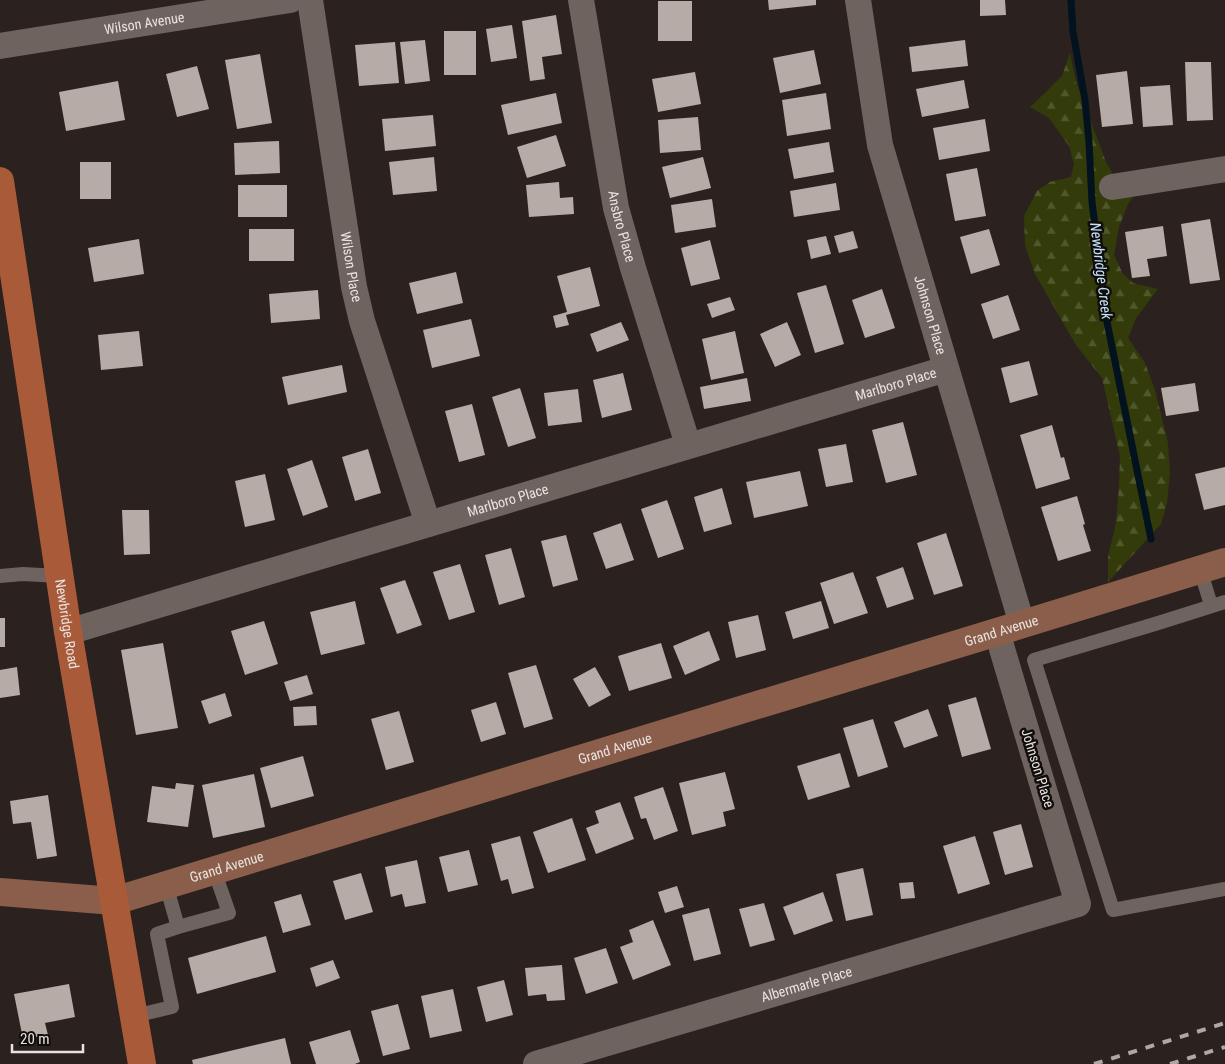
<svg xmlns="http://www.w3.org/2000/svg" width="1225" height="1064" viewBox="0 0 1225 1064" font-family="'Roboto Condensed',sans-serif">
<defs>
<pattern id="forest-firs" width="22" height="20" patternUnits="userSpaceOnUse" patternTransform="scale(1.25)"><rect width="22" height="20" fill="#323b09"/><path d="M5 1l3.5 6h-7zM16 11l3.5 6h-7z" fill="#50572d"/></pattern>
</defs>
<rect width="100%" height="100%" fill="#2b221f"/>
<path fill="url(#forest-firs)" d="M1070 53 1076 82 1106 162 1114 176 1138 190 1128 204 1119 227 1114 255 1123 274 1133 283 1158 289 1136 318 1128 338 1145 363 1155 390 1168 443 1170 473 1167 503 1161 524 1108 582V557L1116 523 1119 486 1120 456 1102 378 1076 345 1035 274 1025 245 1024 216 1037 191 1050 182 1071 177 1074 164 1069 146 1049 118 1030 107 1046 92 1062 76Z"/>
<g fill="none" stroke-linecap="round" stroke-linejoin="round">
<path stroke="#02121f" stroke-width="7" d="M1071 0 1073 32 1085 100 1089 142 1092 202 1107 322 1151 539"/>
</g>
<path fill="#b6aba6" d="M768 0H816V5L769 10Z
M980 0H1005L1006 15 980 16Z
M658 1H692V41H658Z
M556 15 562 54 542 57 545 79 530 81 522 21Z
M512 25 517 58 491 62 486 29Z
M444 31H476V75H444Z
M425 40 430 81 405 84 400 42Z
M965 40 968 66 912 72 909 47Z
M395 42 399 83 359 86 355 45Z
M814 50 821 84 780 93 773 58Z
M260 54 272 123 237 129 225 60Z
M1185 62H1211L1213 120 1187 121Z
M197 66 209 109 177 117 166 74Z
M1127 71 1133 124 1102 127 1096 75Z
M695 72 701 104 658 112 652 79Z
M964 80 969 108 922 117 916 89Z
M118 81 125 120 66 131 59 92Z
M1170 85 1173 125 1143 127 1140 87Z
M556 93 562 123 508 135 501 105Z
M826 93 831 129 787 136 782 100Z
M433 115 436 146 385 151 382 119Z
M698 117 701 150 660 153 658 120Z
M985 119 990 151 939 160 933 128Z
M556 135 566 166 527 178 517 147Z
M279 141 280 173 235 175 234 143Z
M829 142 834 172 794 179 788 149Z
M434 157 437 191 393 195 389 162Z
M703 157 711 188 670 198 662 167Z
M80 162H111V199H80Z
M977 168 986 216 955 221 946 174Z
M559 182 560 198 573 197 574 214 529 217 526 185Z
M836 183 840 210 794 217 790 191Z
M238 185H287V217H238Z
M712 199 716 227 675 233 671 205Z
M1210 219 1220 280 1190 284 1181 224Z
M1163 226 1167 256 1147 259 1150 276 1132 278 1125 232Z
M249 229H294V261H249Z
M989 229 1000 265 971 274 960 237Z
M853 231 858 248 839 253 834 236Z
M826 236 831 254 811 259 807 240Z
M139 239 144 274 94 282 88 248Z
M710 240 720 279 691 286 681 248Z
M590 267 600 306 566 315 569 325 556 328 553 316 567 312 557 276Z
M456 272 463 303 417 314 409 283Z
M826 285 844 344 815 353 797 293Z
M882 289 895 328 865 338 852 300Z
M318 290 320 319 271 323 269 294Z
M1008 295 1020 330 993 339 981 304Z
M730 297 735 310 712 318 707 304Z
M471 319 480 356 432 368 423 330Z
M621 322 629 340 597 352 590 334Z
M787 322 801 355 775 367 760 334Z
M139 331 143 366 101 370 98 335Z
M735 331 744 373 711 380 702 339Z
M1029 361 1038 395 1010 403 1001 368Z
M342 365 347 392 288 405 282 377Z
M623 373 632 410 602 418 593 380Z
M747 378 751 401 704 409 700 387Z
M1195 383 1199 411 1166 416 1161 388Z
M520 388 536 438 508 447 492 397Z
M578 389 582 422 548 426 544 393Z
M472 404 485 455 459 462 445 411Z
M903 422 917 475 886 483 872 430Z
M1052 425 1061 458 1064 457 1070 479 1036 489 1020 435Z
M846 444 853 482 826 487 818 449Z
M368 449 381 493 355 501 342 457Z
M312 460 328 507 303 516 287 469Z
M1225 467V505L1204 510 1195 474Z
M800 471 808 506 754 518 746 482Z
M265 474 275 520 245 527 235 481Z
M722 488 732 524 704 532 694 497Z
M1077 496 1085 524 1083 525 1091 551 1058 561 1041 507Z
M667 500 684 549 658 558 641 509Z
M122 510H149L150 554 124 555Z
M621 523 634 560 606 569 593 533Z
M946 533 963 586 934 595 917 543Z
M566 535 578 580 553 587 541 541Z
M511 548 525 597 499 605 485 555Z
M460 564 475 612 449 620 433 572Z
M903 567 914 599 887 608 876 577Z
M853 572 868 613 834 624 820 583Z
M405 580 422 625 397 634 380 588Z
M355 601 365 644 321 655 310 612Z
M821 601 829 628 793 639 785 612Z
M758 615 766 650 736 658 728 622Z
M0 618H5V647H0Z
M264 621 278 664 245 675 231 631Z
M709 631 720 660 685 675 673 646Z
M163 643 178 728 136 735 121 650Z
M661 643 672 678 629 691 618 656Z
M536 665 553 719 524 728 508 673Z
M17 667 20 695 0 698V670Z
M595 667 611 695 589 707 573 679Z
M307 675 313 694 290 701 284 682Z
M225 693 232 716 209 724 201 701Z
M976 697 991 749 962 757 948 705Z
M496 702 506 734 481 742 471 710Z
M316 706 317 725 294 726 293 707Z
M928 709 938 736 904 748 894 722Z
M399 711 414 762 386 770 371 719Z
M873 719 888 767 858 777 843 728Z
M840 753 850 787 808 800 797 766Z
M303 756 314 796 271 808 260 768Z
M725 772 735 809 723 812 726 826 692 835 679 783Z
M254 774 265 827 213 838 202 785Z
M176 783 194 785 188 827 147 822 152 786 175 789Z
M663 787 678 831 654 840 646 818 641 819 634 797Z
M48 795 57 856 37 859 31 822 13 824 10 801Z
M620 802 634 839 596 854 586 828 599 823 595 811Z
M572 818 586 860 548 873 533 832Z
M1021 824 1033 867 1005 875 993 832Z
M520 836 534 888 512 894 508 879 501 881 491 844Z
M975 836 990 884 958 894 943 846Z
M469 850 478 885 448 892 439 857Z
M417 860 426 903 405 907 402 894 391 897 385 867Z
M863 868 873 915 846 921 836 874Z
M361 873 373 912 345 920 333 881Z
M913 882 915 898 901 899 899 883Z
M677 886 684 907 665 913 658 892Z
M823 892 833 921 794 935 783 907Z
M301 894 311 925 283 933 274 902Z
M764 903 775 940 750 947 739 909Z
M709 908 721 954 694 961 682 915Z
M653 920 671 965 633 980 620 947 633 942 629 930Z
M266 936 276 972 197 994 188 958Z
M606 948 618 983 586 994 574 958Z
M333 960 340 978 316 987 310 968Z
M562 965 565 1000 547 1001 546 994 528 996 525 968Z
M504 980 513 1015 486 1022 477 987Z
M69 984 75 1017 45 1023 48 1035 23 1039 14 994Z
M453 989 462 1031 430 1038 421 996Z
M398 1004 410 1049 383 1056 371 1011Z
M350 1030 360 1062 355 1064H316L309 1042Z
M285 1038 291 1064H193L192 1060Z"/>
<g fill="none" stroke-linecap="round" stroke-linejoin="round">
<path stroke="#6e635f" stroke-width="14" d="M1200 569 1211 605
M0 576 23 574 59 576
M1225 602 1155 624 1034 660 1113 910 1225 889
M166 885 178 927 229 913 214 870
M134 1016 172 1007 157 934 178 927"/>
<g stroke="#6e635f" stroke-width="26">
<path id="s1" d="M310 0 354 287 362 321 428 524"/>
<path id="s2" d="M581 0 616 208 633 268 688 445"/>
<path id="s3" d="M858 0 880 145 1022 624"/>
<path id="s4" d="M0 46 290 0"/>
<path d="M1112 187 1225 169"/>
<path id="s5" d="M68 632 946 369"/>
<path id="s6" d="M536 1064 1078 904 997 632"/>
</g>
<path stroke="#8b5e4c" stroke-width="28" id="s7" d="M0 892 114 901 997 632 1225 562"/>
<path stroke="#a95a39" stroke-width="28" id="s8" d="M0 181 68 632 142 1064"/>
<path stroke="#aea7a4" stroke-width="4" stroke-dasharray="9 9" stroke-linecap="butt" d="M1094 1064 1225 1023
M1170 1064 1225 1047"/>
</g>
<g text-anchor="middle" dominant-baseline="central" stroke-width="5" stroke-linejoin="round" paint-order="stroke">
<g font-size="14" fill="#eae4e1" stroke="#100d0b">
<text stroke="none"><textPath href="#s4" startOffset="146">Wilson Avenue</textPath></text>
<text stroke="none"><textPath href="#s2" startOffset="230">Ansbro Place</textPath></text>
<text stroke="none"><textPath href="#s1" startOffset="270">Wilson Place</textPath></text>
<text stroke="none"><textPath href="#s3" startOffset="324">Johnson Place</textPath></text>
<text stroke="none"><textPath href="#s5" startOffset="864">Marlboro Place</textPath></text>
<text stroke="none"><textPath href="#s5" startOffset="459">Marlboro Place</textPath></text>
<text stroke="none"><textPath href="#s8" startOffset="448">Newbridge Road</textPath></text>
<text stroke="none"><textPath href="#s7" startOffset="1042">Grand Avenue</textPath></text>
<text stroke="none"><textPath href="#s7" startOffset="638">Grand Avenue</textPath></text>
<text transform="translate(1038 768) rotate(73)">Johnson Place</text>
<text stroke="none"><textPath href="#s7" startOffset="232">Grand Avenue</textPath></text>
<text stroke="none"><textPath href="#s6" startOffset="282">Albermarle Place</textPath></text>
</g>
<g font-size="15" font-style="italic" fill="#c2e3fb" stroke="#100d0b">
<text transform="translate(1101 271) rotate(83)">Newbridge Creek</text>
</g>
</g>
<path d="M12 1044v8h71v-8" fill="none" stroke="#eae4e1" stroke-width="2.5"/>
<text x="20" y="1044" font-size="15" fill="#eae4e1" stroke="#100d0b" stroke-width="4" paint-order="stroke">20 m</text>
</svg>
